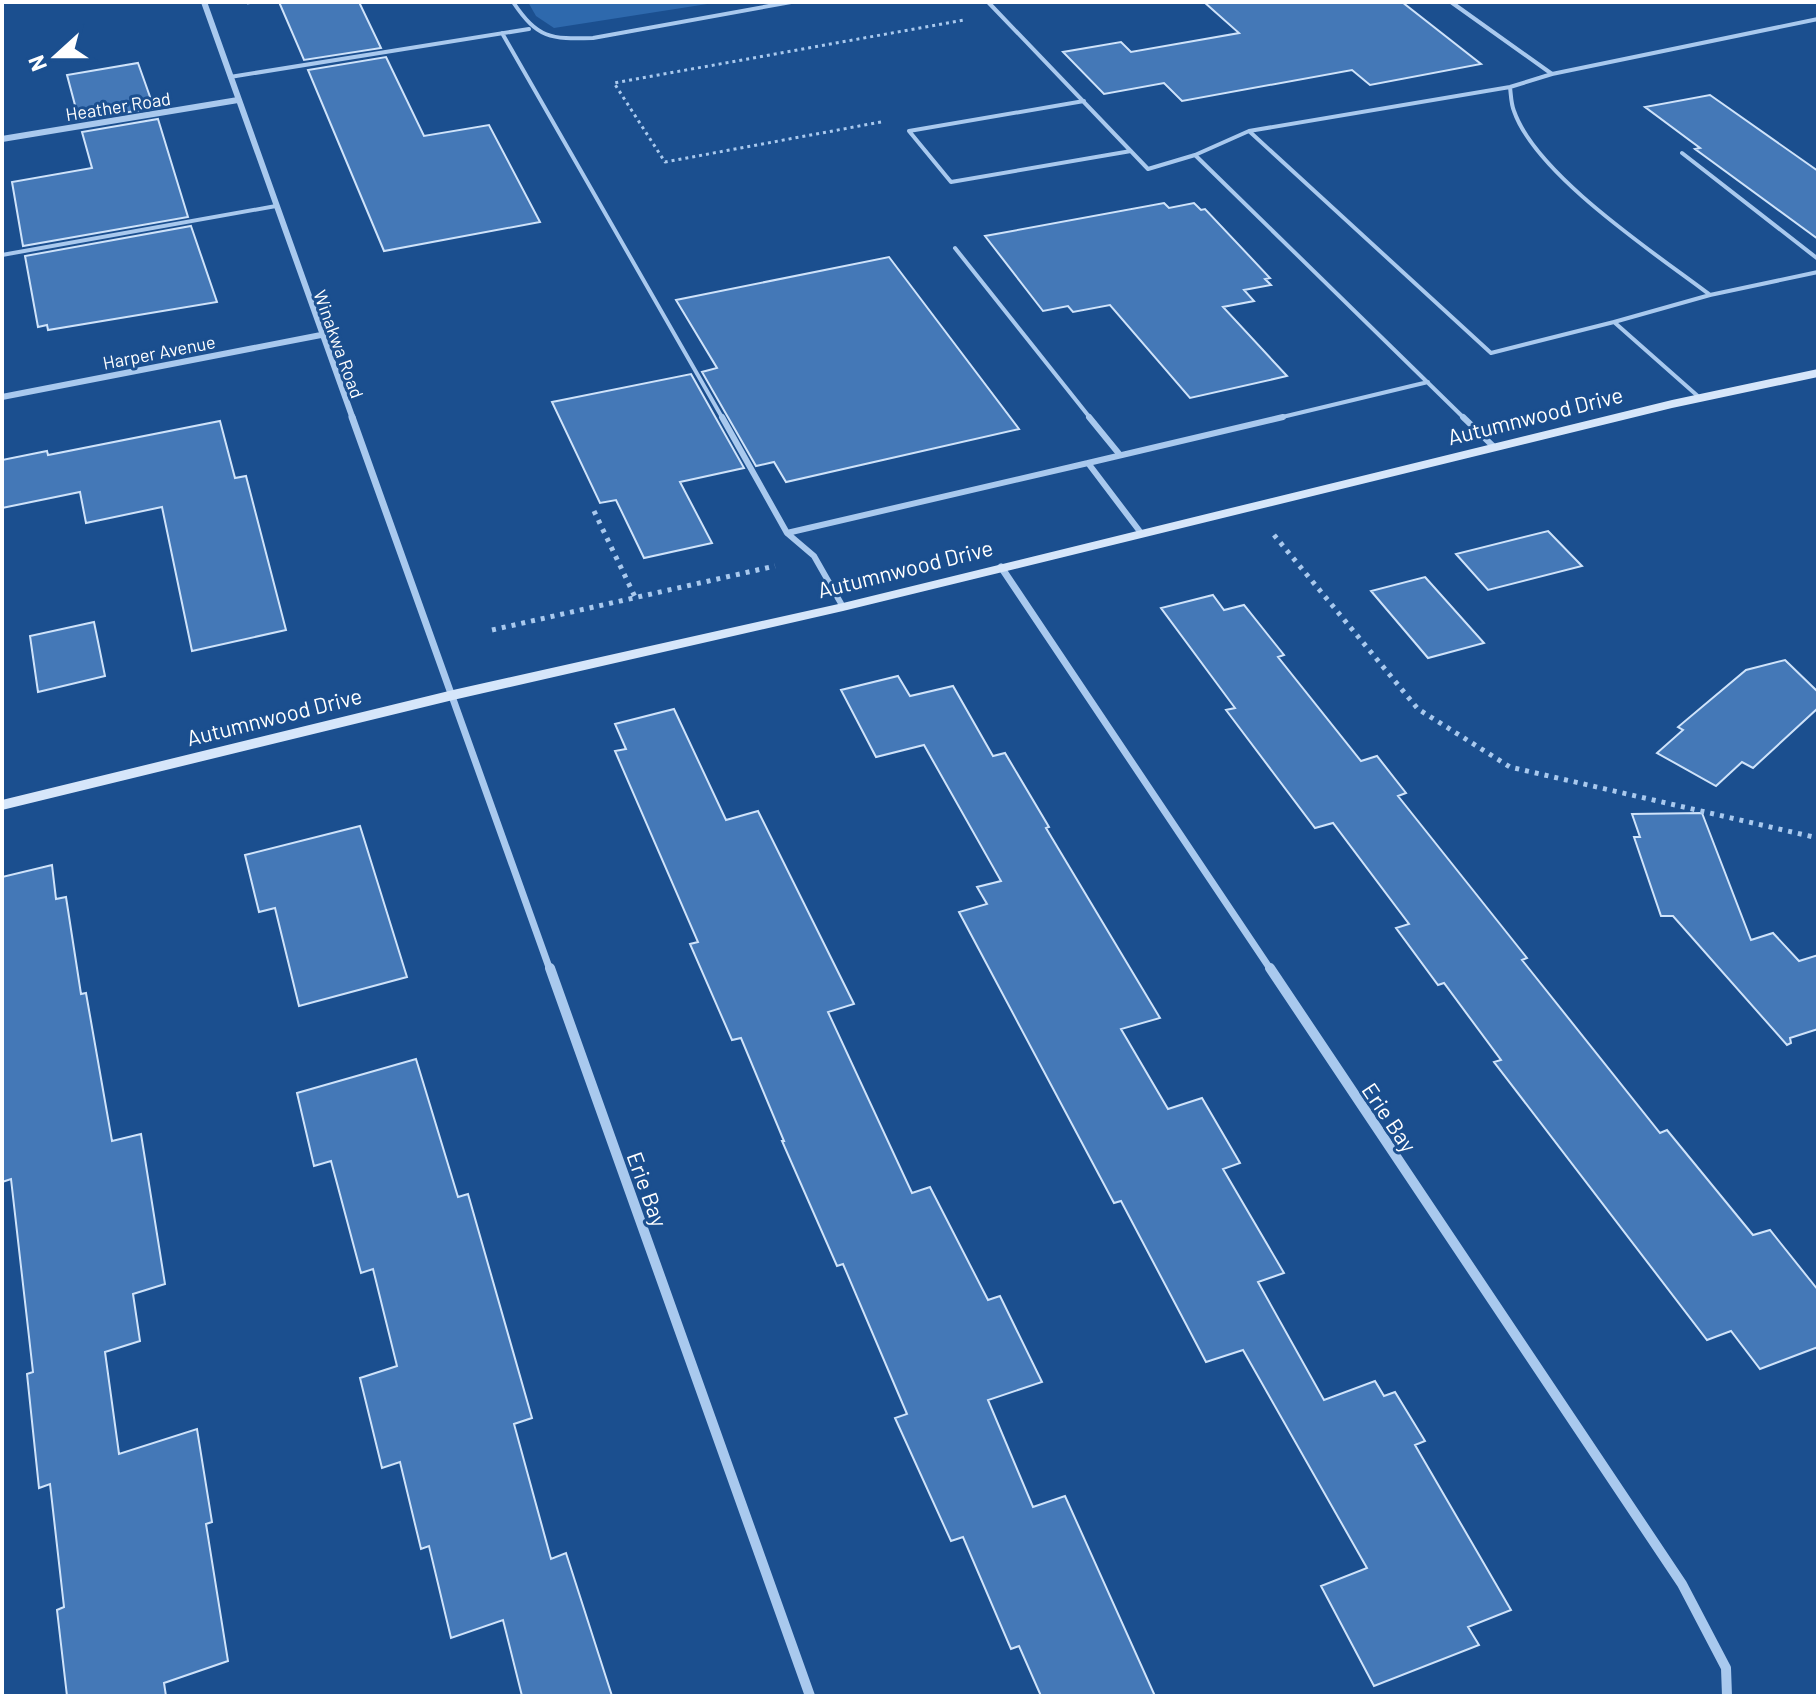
<svg xmlns="http://www.w3.org/2000/svg" width="1820" height="1698" viewBox="0 0 1820 1698" font-family="Barlow,sans-serif">
<rect width="100%" height="100%" fill="#1b4f8f"/>
<path fill="#2e69ad" d="M528 2H720L554 28 536 16Z"/>
<path fill="#4478b7" stroke="#cfe3fa" stroke-width="2" d="M279 2H359L381 48 304 60Z
M1204 2H1402L1481 64 1370 85 1352 70 1182 101 1164 83 1104 94 1063 52 1121 42 1131 52 1239 33Z
M386 57 424 136 489 125 540 222 384 251 308 70Z
M138 63 154 108 79 120 67 75Z
M1710 95 1818 171V239L1695 149 1700 148 1645 107Z
M158 119 188 217 23 246 12 182 92 168 82 132Z
M1164 203 1169 208 1194 203 1201 210 1205 209 1270 278 1265 279 1271 285 1244 290 1254 301 1223 307 1287 376 1190 398 1110 305 1073 312 1068 306 1043 311 985 236Z
M191 226 217 302 48 330 47 325 38 327 25 256Z
M889 257 1019 429 786 482 774 462 756 466 702 372 717 368 676 300Z
M691 374 744 468 680 482 712 543 644 558 616 500 600 503 552 402Z
M220 421 235 478 246 476 286 630 192 651 162 507 86 523 80 492 2 508V460L47 451 48 455Z
M1548 531 1582 566 1488 590 1456 554Z
M1425 577 1484 643 1428 658 1371 591Z
M1213 595 1224 610 1244 605 1284 655 1278 657 1361 761 1377 756 1406 793 1398 796 1527 958 1522 960 1660 1133 1667 1130 1753 1235 1770 1230 1818 1290V1347L1760 1369 1731 1331 1707 1340 1494 1062 1501 1060 1444 983 1438 985 1396 928 1409 924 1333 823 1315 828 1226 710 1235 708 1161 608Z
M94 622 105 676 38 692 30 636Z
M1785 660 1818 692V708L1753 768 1742 762 1716 786 1657 753 1683 730 1678 727 1746 670Z
M898 676 910 696 953 686 993 756 1005 753 1049 827 1046 828 1160 1018 1121 1029 1168 1109 1202 1098 1240 1163 1223 1169 1284 1273 1258 1282 1324 1400 1375 1381 1384 1396 1395 1392 1425 1441 1415 1445 1511 1610 1468 1627 1479 1645 1374 1686 1321 1586 1367 1568 1243 1350 1206 1362 1121 1201 1114 1203 959 912 987 904 977 887 1001 881 924 745 876 757 841 690Z
M674 709 726 820 758 811 854 1004 828 1012 912 1193 930 1187 988 1300 1000 1296 1042 1382 988 1400 1033 1507 1065 1496 1155 1696H1041L1019 1646 1011 1649 963 1537 951 1541 895 1418 907 1414 843 1264 837 1266 782 1141H784L741 1038 732 1040 690 944 698 942 615 751 626 749 615 724Z
M1702 813 1751 940 1773 933 1799 961 1818 955V1029L1790 1038 1791 1043 1787 1045 1673 916H1661L1634 837H1640L1632 814Z
M360 826 407 977 299 1006 275 908 259 912 245 855Z
M52 865 56 899 66 897 81 994 86 993 112 1141 141 1134 165 1284 133 1294 140 1341 105 1352 119 1454 197 1429 212 1522 206 1524 228 1661 164 1683 166 1696H67L57 1610 64 1607 50 1484 39 1488 27 1374 33 1372 11 1179 2 1182V877Z
M416 1059 458 1197 468 1194 532 1418 514 1424 551 1559 566 1553 612 1696H522L503 1620 451 1638 429 1546 421 1549 400 1462 382 1468 360 1378 397 1366 373 1269 361 1273 331 1161 314 1166 297 1093Z"/>
<g fill="none" stroke-linecap="round" stroke-linejoin="round">
<path stroke="#a9c9ee" stroke-width="3" stroke-dasharray="3 4" stroke-linecap="butt" d="M247 3 255 2
M881 122 665 162 614 83 964 20"/>
<path stroke="#a9c9ee" stroke-width="5" stroke-dasharray="4 6" stroke-linecap="butt" d="M594 511 636 599
M1274 535 1418 709 1510 767 1818 838
M492 630 775 566"/>
<path stroke="#a9c9ee" stroke-width="4" d="M513 2C538 39 550 39 593 38L791 2
M988 2 1148 169 1195 155 1249 131
M1451 2 1552 74
M502 33 723 419
M230 77 529 29
M1510 87C1511 95 1511 104 1514 111 1536 175 1656 254 1710 295
M1084 101 909 131 951 182 1131 151
M1682 153 1818 259
M1195 155 1465 419
M955 248 1091 419
M2 255 276 206
M1614 322 1491 353 1249 131 1510 87 1552 74 1818 19
M1700 398 1614 322 1710 295 1818 272
M1274 419 1428 382"/>
<path stroke="#a9c9ee" stroke-width="6" d="M722 417 787 533
M1089 417 1120 455
M1463 417 1494 447
M1088 463 1283 417
M843 607 814 556 787 533 1088 463 1141 533"/>
<path stroke="#a9c9ee" stroke-width="6" d="M204 2 353 419
M2 139 238 100
M2 397 321 335"/>
<path stroke="#a9c9ee" stroke-width="7" d="M352 417 550 970
M1001 567 1271 970"/>
<path stroke="#a9c9ee" stroke-width="10" d="M550 968 810 1696
M1270 968 1682 1584 1726 1668 1727 1696"/>
<path fill="#d6e6fa" fill-rule="evenodd" d="M1818 369V377L1672 408 843 611 453 700 2 810V800L453 690 843 603 1672 400Z"/>
</g>
<g text-anchor="middle" dominant-baseline="central" stroke-width="6" stroke-linejoin="round" paint-order="stroke">
<g font-size="18" fill="#fff" stroke="#1b4f8f">
<text transform="translate(118 106) rotate(-9)">Heather Road</text>
<text transform="translate(339 344) rotate(70)">Winakwa Road</text>
<text transform="translate(159 352) rotate(-11)">Harper Avenue</text>
</g>
<g font-size="22" fill="#fff" stroke="#1b4f8f">
<text transform="translate(1535 415) rotate(-14)">Autumnwood Drive</text>
<text transform="translate(905 568) rotate(-14)">Autumnwood Drive</text>
<text transform="translate(274 716) rotate(-14)">Autumnwood Drive</text>
<text transform="translate(1390 1117) rotate(56)">Erie Bay</text>
<text transform="translate(648 1189) rotate(70)">Erie Bay</text>
</g>
</g>
<rect width="1820" height="1698" fill="none" stroke="#ffffff" stroke-width="8"/>
<g transform="translate(56 56) rotate(249)" stroke="#1b4f8f" stroke-width="6" paint-order="stroke">
<path d="M0-6L14 30L0 20L-14 30Z" fill="#ffffff"/>
<text y="-12" font-size="22" font-weight="bold" text-anchor="middle" fill="#ffffff">N</text>
</g>
</svg>
